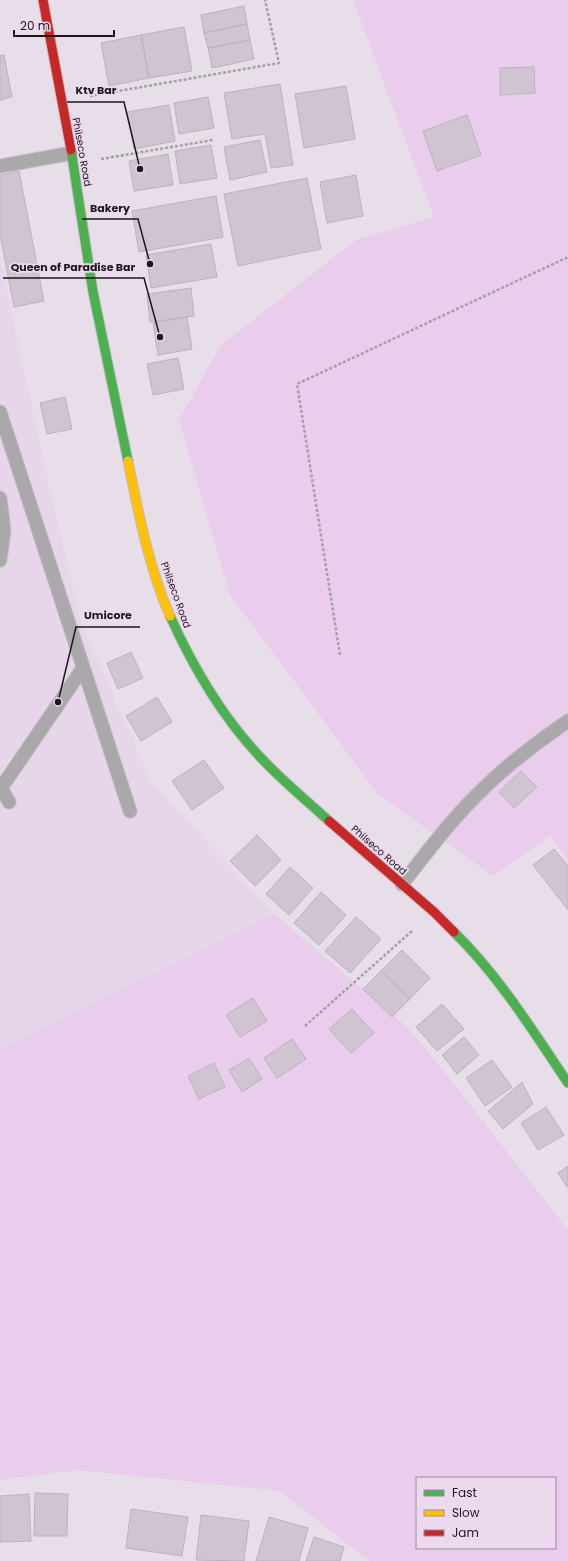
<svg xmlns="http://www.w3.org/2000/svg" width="568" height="1561" viewBox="0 0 568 1561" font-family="Poppins,sans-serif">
<rect width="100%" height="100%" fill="#e8dee9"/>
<path fill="#e7d5e9" d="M0 260 50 490 81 622 151 782 273 913 0 1048Z"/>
<path fill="#eacced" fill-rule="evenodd" d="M353 0H568V860L550 836 493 876 378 794 230 595 179 420 220 346 356 240 434 217Z
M273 913 406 1026 439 1065 568 1230V1561H369L280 1491 78 1470 0 1480V1048ZM417 1478H555V1548H417Z"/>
<path fill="#d1c4d2" stroke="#bab3bb" d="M244 6 247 24 204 33 201 15Z
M247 24 250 40 208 48 204 33Z
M184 27 192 71 149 78 141 35Z
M141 35 149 78 109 86 101 43Z
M250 40 254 59 212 68 208 48Z
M4 55 12 97 0 100V56Z
M534 67 535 93 500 95V68Z
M280 84 293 165 271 168 265 134 232 139 224 93Z
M346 86 355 139 304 148 295 94Z
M208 97 214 128 179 134 174 103Z
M169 105 175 141 134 149 127 112Z
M467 115 481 155 437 171 423 131Z
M260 140 267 172 230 180 224 147Z
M211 145 217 178 180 184 175 151Z
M168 154 173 185 134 191 129 161Z
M19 171 44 301 14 307 0 234V175Z
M356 175 363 216 327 223 320 182Z
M307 178 321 249 238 266 224 194Z
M216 196 223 237 139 252 132 211Z
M211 244 217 277 151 288 146 255Z
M191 288 194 316 150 322 147 294Z
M187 317 192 349 158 355 153 323Z
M178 358 184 389 153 395 147 364Z
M65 397 72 429 47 434 40 403Z
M131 652 143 678 118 689 107 663Z
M157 697 172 722 141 741 126 716Z
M204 760 224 788 192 810 172 781Z
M521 771 537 787 514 808 499 792Z
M257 835 281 860 255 886 230 861Z
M554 849 568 866V910L533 865Z
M290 867 313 888 289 915 266 894Z
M321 892 346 915 319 945 294 923Z
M356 917 381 939 350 973 325 951Z
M402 950 430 978 410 999 381 971Z
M381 971 410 999 392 1017 363 989Z
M253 998 267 1021 240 1037 226 1015Z
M442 1004 464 1029 437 1051 416 1027Z
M352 1009 374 1033 351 1053 329 1029Z
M464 1037 479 1055 457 1074 442 1055Z
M292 1039 306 1059 277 1078 264 1058Z
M249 1058 262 1079 242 1092 229 1070Z
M492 1060 512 1087 485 1106 466 1078Z
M214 1063 225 1087 199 1099 188 1076Z
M522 1082 533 1104 503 1129 488 1111Z
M546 1107 564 1135 538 1150 521 1123Z
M568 1166V1188L558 1173Z
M35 1493 68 1494 67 1536H34Z
M29 1494 31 1541 0 1542V1496Z
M131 1509 188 1517 182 1556 126 1548Z
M201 1515 249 1521 244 1561 196 1560Z
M269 1517 308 1528 299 1561H256Z
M314 1537 344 1547 340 1561H306Z"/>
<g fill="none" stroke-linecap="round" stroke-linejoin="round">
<defs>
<path id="lane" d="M0 166 72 153
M0 412 130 811
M0 498 4 531 0 560
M9 802 1 788 83 668
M402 884C428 851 454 816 485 787 510 762 539 741 568 721"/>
<path id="fast" d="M71 150 93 292 128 461
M170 616C193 667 224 720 264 761 284 782 307 801 329 821
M454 932C499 976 533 1031 568 1083"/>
<path id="slow" d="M128 461C138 511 149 568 170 616"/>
<path id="jam" d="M43 0 71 150
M329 821 434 912 454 932"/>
</defs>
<use href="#lane" stroke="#c3bbc4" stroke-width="15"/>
<use href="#fast" stroke="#c3bbc4" stroke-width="11"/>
<use href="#slow" stroke="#c3bbc4" stroke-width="11"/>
<use href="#jam" stroke="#c3bbc4" stroke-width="11"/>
<path stroke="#a2a0a3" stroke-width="2.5" stroke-dasharray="3 2" stroke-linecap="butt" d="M90 96 279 63 265 0
M101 159 213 140
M340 655 297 384 568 257
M305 1026 412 931"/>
<use href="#lane" stroke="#aaa8ab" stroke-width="13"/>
<use href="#fast" stroke="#4caf50" stroke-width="9"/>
<use href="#slow" stroke="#ffc107" stroke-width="9"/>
<use href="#jam" stroke="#c62828" stroke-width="9"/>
</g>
<g text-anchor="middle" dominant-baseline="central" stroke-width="3.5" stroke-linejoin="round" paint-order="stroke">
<g font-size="10" fill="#1d171e" stroke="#ecd9ee">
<text transform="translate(82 152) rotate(80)">Philseco Road</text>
<text transform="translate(176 595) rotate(70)">Philseco Road</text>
<text transform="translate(379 850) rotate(41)">Philseco Road</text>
</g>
</g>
<path fill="none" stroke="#1d171e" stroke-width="1.5" d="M140 169L124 102H67M150 264L138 219H82M160 337L144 278H3M58 702L76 627H140"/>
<g fill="#1d171e" stroke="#ecd9ee" stroke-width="1.5">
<circle cx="140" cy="169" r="4"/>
<circle cx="150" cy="264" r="4"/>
<circle cx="160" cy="337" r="4"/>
<circle cx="58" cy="702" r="4"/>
</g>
<g font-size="11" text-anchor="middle" font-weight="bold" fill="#1d171e" stroke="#ecd9ee" stroke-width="3.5" stroke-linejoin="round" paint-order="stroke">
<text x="96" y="94">Ktv Bar</text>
<text x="110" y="212">Bakery</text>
<text x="73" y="271">Queen of Paradise Bar</text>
<text x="108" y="619">Umicore</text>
</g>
<rect x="416" y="1477" width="140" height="72" fill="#ecd9ee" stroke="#998b9b"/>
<rect x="424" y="1490" width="20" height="6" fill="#4caf50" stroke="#998b9b"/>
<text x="452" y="1497" font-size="12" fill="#1d171e">Fast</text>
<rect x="424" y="1510" width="20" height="6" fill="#ffc107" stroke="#998b9b"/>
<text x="452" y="1517" font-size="12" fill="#1d171e">Slow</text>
<rect x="424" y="1530" width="20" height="6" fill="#c62828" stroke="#998b9b"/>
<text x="452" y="1537" font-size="12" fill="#1d171e">Jam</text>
<path d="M14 30v6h100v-6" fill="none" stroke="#1d171e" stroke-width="2"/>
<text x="20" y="30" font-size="12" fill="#1d171e" stroke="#ecd9ee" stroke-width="3" paint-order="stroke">20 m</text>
</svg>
